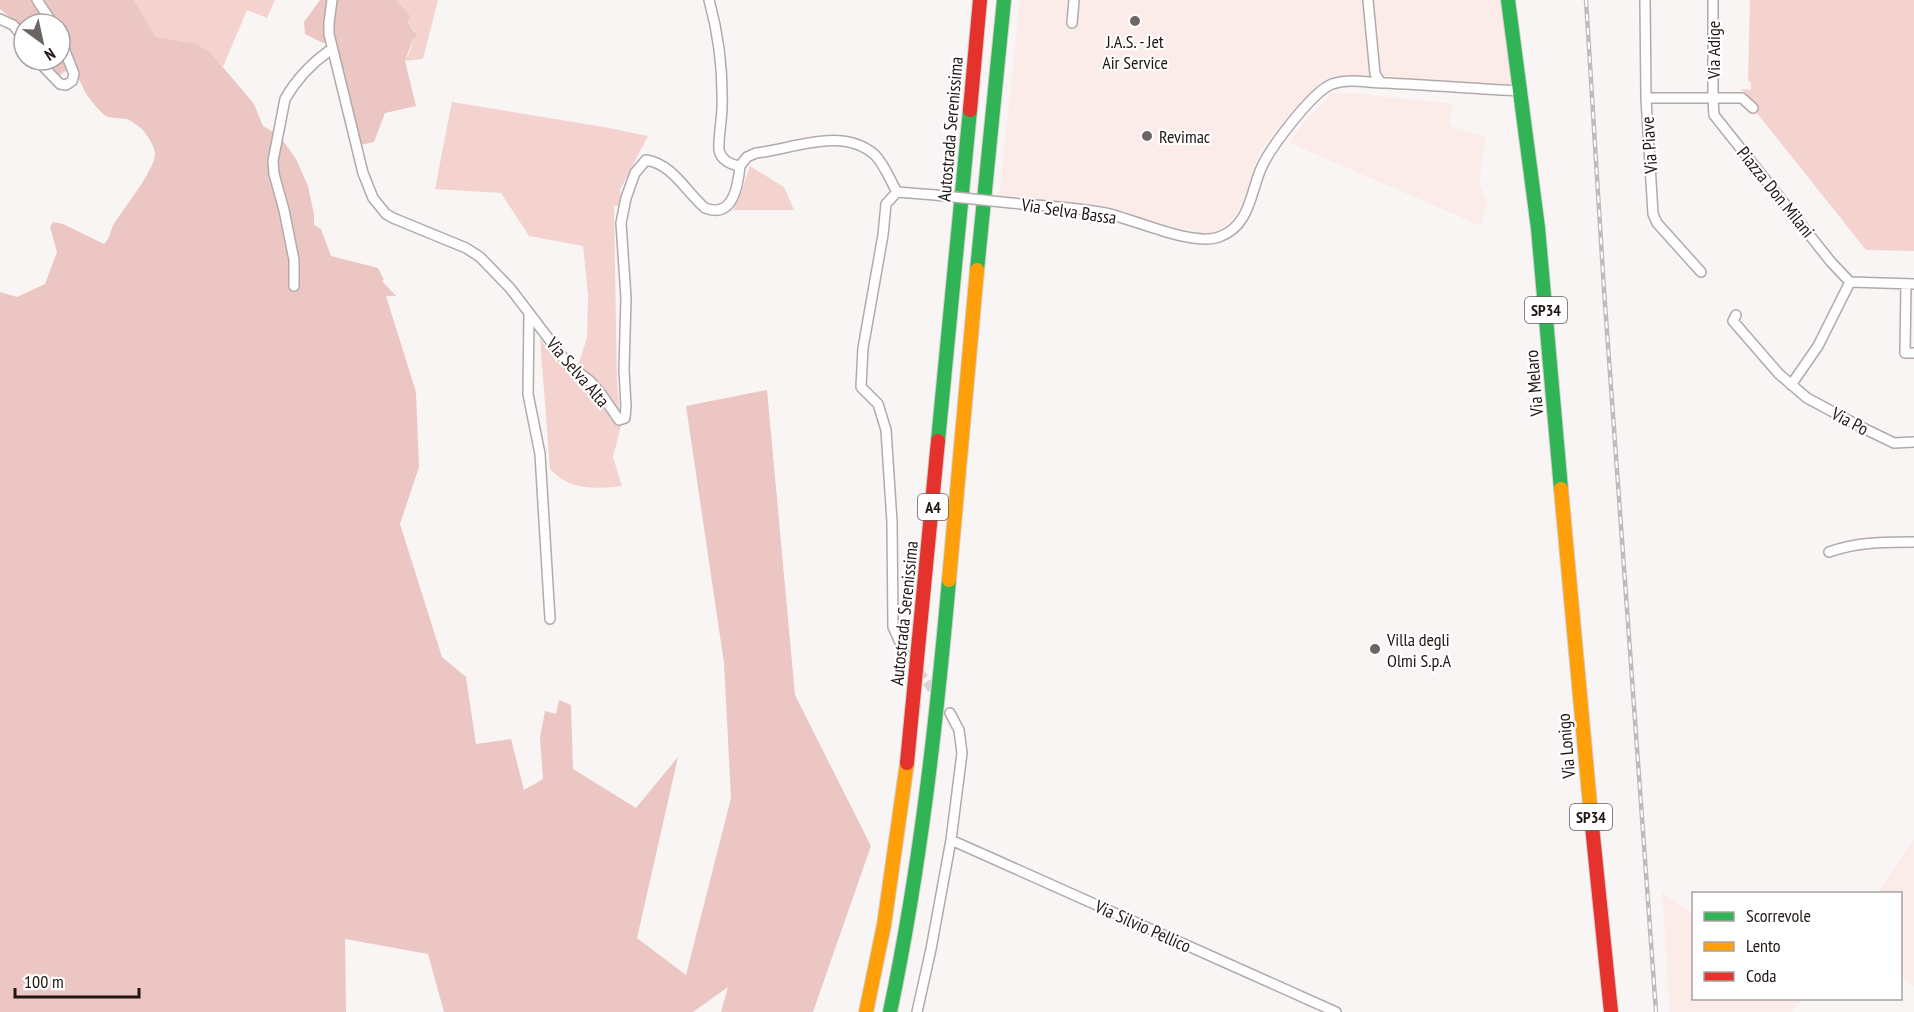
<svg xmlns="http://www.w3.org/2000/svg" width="1914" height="1012" viewBox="0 0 1914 1012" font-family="'PT Sans Narrow',sans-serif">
<rect width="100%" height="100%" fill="#f9f5f5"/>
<path fill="#fbebe9" d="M1020 0H1508L1519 85 1433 83 1372 76H1352L1324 83 1299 105 1260 150 1242 205 1234 217 1218 232 1206 233 1180 228 1096 207 999 199Z
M1351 93 1453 104 1450 126 1486 137 1479 183 1487 202 1481 226 1290 143 1309 116 1333 94Z
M1914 839V986L1901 977 1900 894 1878 893Z
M1662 892 1693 914 1694 998 1801 999 1792 1012H1670Z"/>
<path fill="#f4d3cf" d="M134 0H275L267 18 247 10 223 67 211 53 184 43 156 37Z
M396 0H438L423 59 405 61 410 51 415 31 408 23 410 15Z
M1750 0H1914V251L1866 250 1753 108 1755 107 1741 89 1751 90V82L1748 81Z
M453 96 452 102 604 127 648 136 620 190 623 206H614L617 381 621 426 613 457 622 486C595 489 570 491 550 469L540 338 555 360 574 377 587 338 588 295 583 246 529 236 501 193 435 189Z
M750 166 784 187 794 210H733L739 199Z"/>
<path fill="#ecc6c2" d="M0 0H134L156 37 196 44 211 53 254 104 263 126 279 135 296 159 308 186 314 214V225L321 229 331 256 378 268 384 280 382 281 396 296H386L416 392 419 467 400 524 442 657 466 677 476 744 511 739 524 790 543 779 540 737 545 711 556 714 559 700 571 705 573 769 636 808 678 757 637 938 686 975 731 798 724 663 686 406 767 390 795 695 871 846 813 1012H721L728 987 693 1012H444L428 954 345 939 346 1012H0V292L17 297 45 284 57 252 50 227 53 222 63 224 104 244C111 237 110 231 114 224 123 209 156 169 155 153 154 145 147 135 142 129 138 126 131 120 126 119 117 117 108 120 101 112 96 107 87 96 84 90 80 80 77 75 67 70L60 75 51 74 40 60H60V24H24V35L15 21 0 9Z
M320 0H396L410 15 408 23 417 35 413 39 405 61 416 106 385 113 374 142 356 146 330 41 323 43 305 34 304 22Z"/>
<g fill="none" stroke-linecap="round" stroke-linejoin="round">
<path stroke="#d9d4d3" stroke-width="9" stroke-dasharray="9 4.5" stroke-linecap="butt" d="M903 649 937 696"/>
<defs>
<path id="street" d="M37 0 53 24
M332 0 329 23V34L363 173 373 198 386 214 393 218 466 248 480 257 510 288 568 364 590 381 602 395 619 420 625 418 626 406 624 370 626 298 621 223 626 198 635 173 646 160C673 164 686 192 705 208 733 219 738 186 740 166
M709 0C719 36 723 70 722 107 722 119 718 139 719 150 721 160 731 165 740 166L747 157 756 153C794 149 842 126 875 155 884 164 890 180 897 192L935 195
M1368 0 1375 74 1381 83H1384
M1645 0 1646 98 1653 214 1657 223 1701 272
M1713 0V99L1714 115 1831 262 1850 282 1914 284
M0 19 13 25 24 38
M1072 23 1074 0
M37 60 60 84 66 85 72 81 74 74 60 38
M1646 98H1742L1753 108
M897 192 886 204 883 235 863 348 861 387 878 404 886 430 892 522 893 627 903 649
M1011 203C1042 206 1075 207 1105 213 1134 219 1193 247 1219 237 1249 226 1250 196 1260 171 1268 150 1312 92 1332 84 1350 78 1367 83 1385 83 1431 85 1476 89 1521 91
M1906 284 1905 353H1914
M294 286V260L284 210 274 174 273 161 285 99C296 80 312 63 329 51L333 52
M529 314 528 394 540 454 550 619
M1736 315 1733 321 1779 374 1807 398 1861 427 1894 443 1914 442
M1791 385 1818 346 1850 282
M1829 552C1857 542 1884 542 1914 542
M951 840 1336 1012
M917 1012 931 949 951 840 962 753 959 730 950 713"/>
<path id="fast" d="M1508 0 1538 228 1561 489
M977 270 1004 0
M938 441 970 110
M890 1012C920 869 936 726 949 580"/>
<path id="slow" d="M1561 489 1591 816
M949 580 977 270
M866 1012 884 925 907 763"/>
<path id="jam" d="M970 110 980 0
M907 763 938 441
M1591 816 1611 1012"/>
</defs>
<use href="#street" stroke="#b2aaaa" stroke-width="12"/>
<use href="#fast" stroke="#d5d1d1" stroke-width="16"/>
<use href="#slow" stroke="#d5d1d1" stroke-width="16"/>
<use href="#jam" stroke="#d5d1d1" stroke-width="16"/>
<use href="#street" stroke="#fefefe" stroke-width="9"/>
<use href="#fast" stroke="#30b455" stroke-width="14"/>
<use href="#slow" stroke="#ff9f0a" stroke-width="14"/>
<use href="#jam" stroke="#e5322d" stroke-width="14"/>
<defs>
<path id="rail" d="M1586 0 1604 290 1656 1012"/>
</defs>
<use href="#rail" stroke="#bdbbbb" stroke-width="4.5"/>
<use href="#rail" stroke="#fff" stroke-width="2" stroke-dasharray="7" stroke-linecap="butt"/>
<defs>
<path id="street-bridge" d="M935 195 1011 203"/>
</defs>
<use href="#street-bridge" stroke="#b2aaaa" stroke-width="12" stroke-linecap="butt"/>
<use href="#street-bridge" stroke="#fefefe" stroke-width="9"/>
</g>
<g fill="#6d6463" stroke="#fff" stroke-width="2">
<circle cx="1135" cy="21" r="6"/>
<circle cx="1147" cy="136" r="6"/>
<circle cx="1375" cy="649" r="6"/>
</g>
<g text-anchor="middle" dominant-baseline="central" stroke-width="4.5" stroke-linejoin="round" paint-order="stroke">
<g fill="#fff" stroke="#645c5a" stroke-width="1.5">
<rect x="1525" y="297" width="42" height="26" rx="4.5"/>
<rect x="918" y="494" width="30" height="26" rx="4.5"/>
<rect x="1570" y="804" width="42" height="26" rx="4.5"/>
</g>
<g font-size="16" font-weight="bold" fill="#211614">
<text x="1546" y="310">SP34</text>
<text x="933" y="507">A4</text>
<text x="1591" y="817">SP34</text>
</g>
<g font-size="18" fill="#211614" stroke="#fff" text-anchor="start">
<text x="1135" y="41" text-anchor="middle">J.A.S. - Jet<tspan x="1135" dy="21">Air Service</tspan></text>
<text x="1159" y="136">Revimac</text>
<text x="1387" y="639">Villa degli<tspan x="1387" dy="21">Olmi S.p.A</tspan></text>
</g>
<g font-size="18" fill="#211614" stroke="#fff">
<text transform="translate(1713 50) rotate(-90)">Via Adige</text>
<text transform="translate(950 129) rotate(-85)">Autostrada Serenissima</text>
<text transform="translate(1649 145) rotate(-94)">Via Piave</text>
<text transform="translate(1776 192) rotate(51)">Piazza Don Milani</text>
<text transform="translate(1069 211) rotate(8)">Via Selva Bassa</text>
<text transform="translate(578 372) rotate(49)">Via Selva Alta</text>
<text transform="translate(1534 383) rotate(-95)">Via Melaro</text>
<text transform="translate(1850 421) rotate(28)">Via Po</text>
<text transform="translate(904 613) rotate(-84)">Autostrada Serenissima</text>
<text transform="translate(1566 746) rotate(-95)">Via Lonigo</text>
<text transform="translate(1143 926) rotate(24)">Via Silvio Pellico</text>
</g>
</g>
<rect x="1692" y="892" width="210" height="108" fill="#ffffff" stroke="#a6a2a1" stroke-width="1.5"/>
<rect x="1704" y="912" width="30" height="9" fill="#30b455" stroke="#a6a2a1" stroke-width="1.5"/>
<text x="1746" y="922" font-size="18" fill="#211614">Scorrevole</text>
<rect x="1704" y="942" width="30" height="9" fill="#ff9f0a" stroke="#a6a2a1" stroke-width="1.5"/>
<text x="1746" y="952" font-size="18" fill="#211614">Lento</text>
<rect x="1704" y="972" width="30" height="9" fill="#e5322d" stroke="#a6a2a1" stroke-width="1.5"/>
<text x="1746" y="982" font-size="18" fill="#211614">Coda</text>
<g transform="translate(42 42) rotate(147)"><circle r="28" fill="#ffffff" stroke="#a6a2a1" stroke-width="1.5"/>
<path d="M0-4.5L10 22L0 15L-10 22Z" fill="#6d6463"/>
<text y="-9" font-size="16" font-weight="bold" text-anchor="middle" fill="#211614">N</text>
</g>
<path d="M15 988v9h124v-9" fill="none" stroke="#211614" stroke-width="3"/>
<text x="24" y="988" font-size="18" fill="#211614" stroke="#ffffff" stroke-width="4.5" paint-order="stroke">100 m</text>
</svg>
